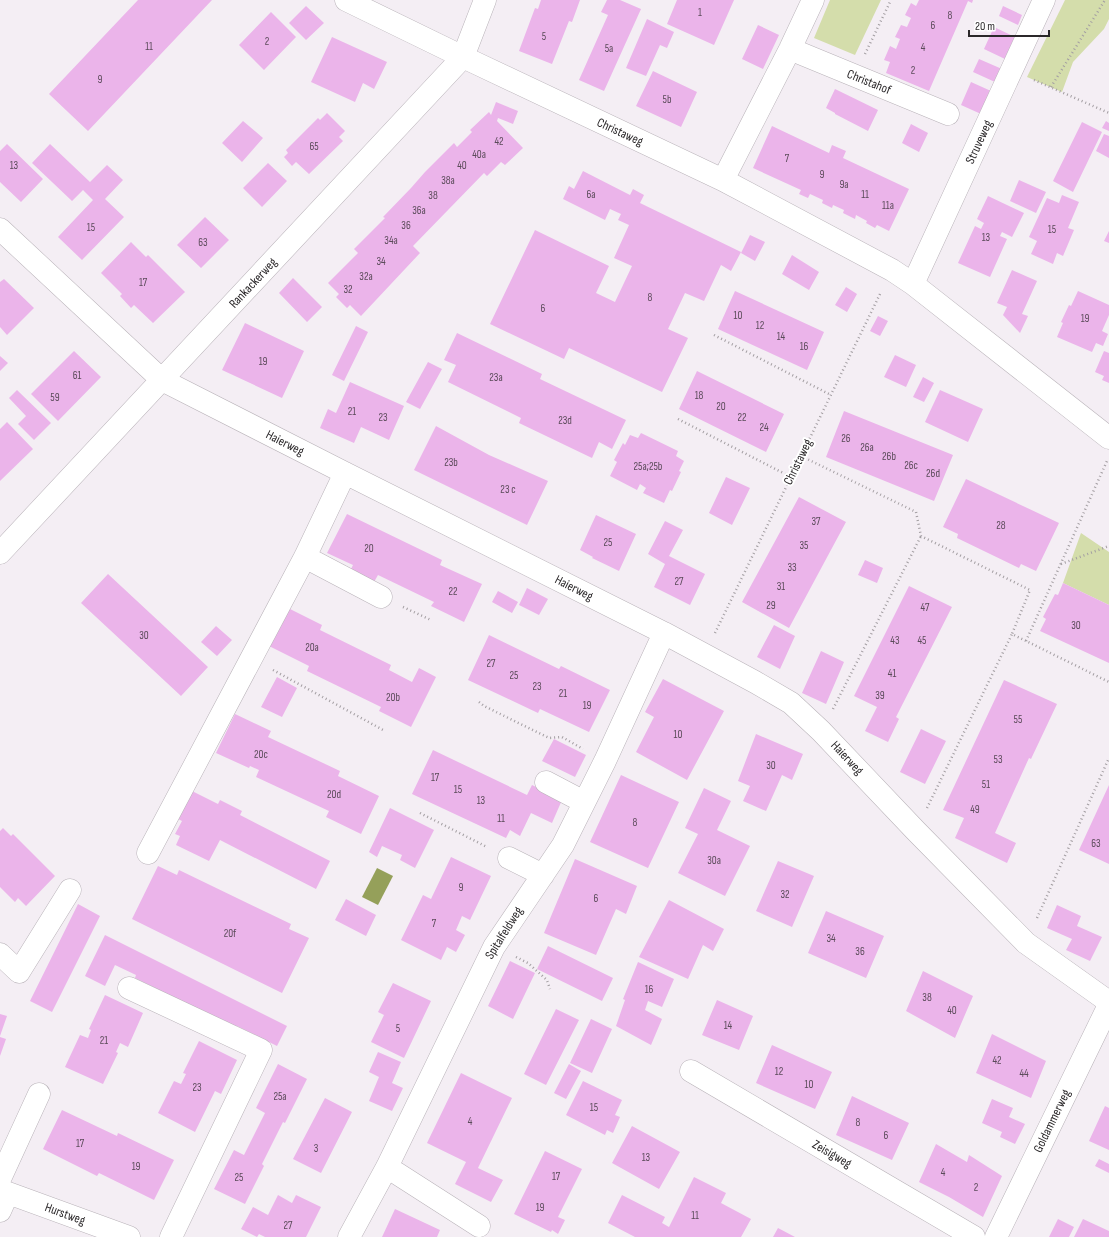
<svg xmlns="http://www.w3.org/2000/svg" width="1109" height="1237" viewBox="0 0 1109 1237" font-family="'Sofia Sans Condensed',sans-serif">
<rect width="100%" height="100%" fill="#f4eef4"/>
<path fill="#d4ddab" d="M830 0H881L855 55 814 38Z
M1065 0H1109V19L1104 29 1073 62 1062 92 1027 77Z
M1081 533 1109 552V605L1063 583Z"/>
<path fill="#95a05a" d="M377 868 393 876 378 905 362 897Z"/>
<path fill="#ebb4ea" d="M138 0H212L88 131 49 94Z
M541 0H580L572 22 569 21 552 64 519 51 535 8 538 9Z
M607 0H620L641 9 604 91 579 80 608 15 601 12Z
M677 0H734L714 45 667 24Z
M919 0H973L972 3 968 1 929 91 886 73 890 62 884 60 890 46 896 49 900 39 895 37 901 25 907 27 911 18 905 15 911 3 916 6Z
M306 6 324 23 306 40 289 23Z
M1003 6 1022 15 1018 25 999 16Z
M271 12 296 37 264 70 239 45Z
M647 19 674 32 667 48 660 45 646 76 626 68Z
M758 25 779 35 763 69 742 59Z
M994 27 1015 37 1005 59 984 49Z
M332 37 387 62 374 89 363 83 355 102 311 82Z
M979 59 1002 69 995 82 973 72Z
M653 71 697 92 681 127 636 106Z
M971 82 991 91 981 114 961 105Z
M835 89 878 110 868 131 835 114V113L826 108Z
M496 102 518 111 513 124 498 118 497 121 523 148 505 165 501 162 487 176 484 173 413 246 420 253 361 316 350 305 347 308 336 297 339 294 328 283 358 253 354 249 385 218 383 217 411 188 425 172 454 143 457 147 472 132 470 130 489 112 491 115Z
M327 113 345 131 339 137 343 141 309 174 296 162 292 166 284 157 288 153 286 150 318 118 320 120Z
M243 121 263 138 242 162 222 143Z
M1106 121 1109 123V131L1102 128Z
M1082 122 1102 132 1073 192 1053 181Z
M911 124 928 133 919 152 902 143Z
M772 126 829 153 832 145 846 151 843 158 909 189 889 231 877 225 875 228 866 223 867 221 856 215 855 219 843 213 844 210 833 205 832 208 822 203 823 200 810 194 808 198 799 194 801 190 753 168Z
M1104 134 1109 136V158L1096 151Z
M7 144 43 179 21 202 0 182V151Z
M50 144 90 182 107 165 123 180 105 199 124 217 82 260 58 237 93 200 83 190 72 201 32 163Z
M268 163 287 181 262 207 243 188Z
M583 171 630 195 633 189 644 195 640 203 741 252 731 271 721 265 704 301 685 293 668 329 688 338 662 392 569 348 564 359 490 324 535 230 609 266 596 293 615 302 632 266 614 258 629 225 618 220 621 214 610 209 605 220 563 199 569 186 574 189Z
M1019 180 1046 192 1036 213 1010 201Z
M1062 195 1079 202 1068 228 1074 230 1063 256 1057 253 1053 264 1031 254 1037 241 1029 237 1047 198 1059 203Z
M988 196 1024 213 1012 237 1002 232 1000 236 1007 239 990 277 958 263 975 226 981 229 984 223 977 219Z
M205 217 229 240 201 268 177 245Z
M1109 231V243L1104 241Z
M750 235 765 242 755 261 741 253Z
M131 242 146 257 148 255 185 292 153 323 134 305 131 308 120 296 122 294 101 273Z
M792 255 819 272 809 290 782 274Z
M1012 270 1037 281 1022 314 1028 316 1020 333 1003 315 1007 307 997 303Z
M293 278 322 307 307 322 279 293Z
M4 279 34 308 7 335 0 327V282Z
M846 287 857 294 847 312 835 305Z
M735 291 824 332 807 370 718 329Z
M1078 291 1109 305V315L1102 331 1108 334 1103 346 1096 343 1092 352 1057 337 1063 323 1061 322 1069 305 1071 306Z
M878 316 888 321 880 336 870 331Z
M245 323 304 351 282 398 222 370Z
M356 326 368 332 344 381 332 375Z
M457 333 542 374 540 379 626 420 612 449 599 442 592 458 519 423 521 418 448 382 456 365 444 360Z
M74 351 101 377 58 421 31 394Z
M1104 351 1109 353V383L1102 380 1104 376 1095 372Z
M895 355 916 365 906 387 884 377Z
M0 356 8 363 0 371Z
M428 362 442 369 420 409 406 402Z
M697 371 784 414 766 452 679 409Z
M923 377 934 383 924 402 913 397Z
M350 382 404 406 389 440 361 427 354 443 320 428 328 409 336 413Z
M17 390 51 423 34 440 18 424 26 416 9 398Z
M940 390 983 409 968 442 925 422Z
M844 411 953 455 934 501 826 457Z
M7 422 33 449 0 481V429Z
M436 426 489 455 548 481 527 525 414 470Z
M641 433 678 451 676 456 684 461 679 471 681 472 672 491 670 490 664 503 643 493 646 488 640 484 637 490 610 476 617 462 614 460 623 443 625 445 630 435 638 438Z
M726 477 750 488 732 525 709 513Z
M966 479 1059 523 1036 571 1021 564 1019 568 957 538 958 534 943 527Z
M799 497 846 522 789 628 742 602Z
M347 514 442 560 440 565 482 584 464 622 431 606 434 602 378 575 374 582 350 571 353 565 327 553Z
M596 515 636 534 619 571 592 558 593 557 580 550Z
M665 521 683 530 669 556 705 574 690 605 654 587 665 564 648 554Z
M865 560 883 568 877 583 858 575Z
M108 574 208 667 181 696 81 603Z
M1063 583 1109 605V663L1040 631 1046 619 1043 617 1055 594 1058 595Z
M909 586 952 607 896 717 899 719 888 742 865 731 877 707 854 696Z
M527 588 548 599 539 615 519 605Z
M498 591 518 602 512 613 492 602Z
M284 606 322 625 320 630 391 665 389 670 412 682 419 668 436 677 411 727 379 711 381 707 307 671 309 666 265 644Z
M774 625 795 636 780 669 757 657Z
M216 626 232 640 217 656 201 642Z
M489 635 559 669 561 666 610 690 589 732 540 709 538 713 468 680Z
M821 651 844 662 826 704 802 693Z
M277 677 297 688 282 717 261 707Z
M663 679 724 711 687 780 636 752 654 717 645 712Z
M1004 680 1057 704 1031 759 1029 758 995 833 1016 843 1007 863 955 838 964 818 943 810Z
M235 714 271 731 268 737 340 771 338 776 379 796 361 834 326 817 329 811 256 777 259 770 250 766 249 768 216 753Z
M921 729 946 741 925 784 900 772Z
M756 734 803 754 792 780 782 775 766 811 743 801 750 786 738 781Z
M554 739 586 755 575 777 542 761Z
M433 750 527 795 532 785 562 800 552 823 531 813 520 836 510 830 506 838 412 794Z
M621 775 679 802 648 868 590 842Z
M1109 785V864L1079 850Z
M704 788 731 801 717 830 750 846 725 896 678 873 698 834 685 828Z
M192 791 218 804 220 800 242 811 240 815 330 861 316 889 220 840 209 861 176 845 180 836 175 834 182 821 178 819Z
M390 808 434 830 415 868 400 860 402 855 382 846 377 857 369 852Z
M3 828 11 836 13 834 55 876 26 906 18 898 15 902 0 887V831Z
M451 857 491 876 470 920 462 916 456 930 465 935 456 952 447 947 441 960 401 940 423 895 431 899Z
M575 859 637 886 626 914 616 909 596 955 544 933Z
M778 861 814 876 792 927 756 911Z
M158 866 177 875 179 870 291 924 289 929 309 938 282 993 132 919Z
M346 899 376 915 366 936 335 920Z
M669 900 724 929 713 951 703 945 688 979 639 957Z
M78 904 100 916 52 1012 30 1001Z
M1057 905 1081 916 1077 926 1102 937 1090 961 1066 950 1072 939 1047 928Z
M826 911 884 936 866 978 808 953Z
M105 935 287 1026 277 1046 237 1026 236 1028 135 978 136 975 115 965 105 986 85 976Z
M548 946 613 978 602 1001 537 969Z
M510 961 535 973 513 1019 488 1006Z
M638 962 674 979 662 1007 648 1001 645 1010 662 1019 651 1045 616 1026 625 1000 623 999Z
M923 971 973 996 955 1038 906 1011Z
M393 983 431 1001 404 1058 371 1042 384 1015 378 1012Z
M105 995 143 1013 128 1047 120 1043 116 1052 118 1053 103 1084 65 1067 80 1035 88 1038 91 1030 89 1029Z
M717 1000 753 1016 739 1050 702 1035Z
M556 1009 579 1020 546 1085 524 1074Z
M0 1014 7 1016 0 1036Z
M591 1019 612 1029 592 1073 570 1063Z
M992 1034 1046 1061 1031 1098 976 1073Z
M0 1037 6 1039 0 1056Z
M199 1041 237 1060 221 1094 215 1091 195 1132 158 1113 174 1081 181 1084 186 1074 183 1073Z
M772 1045 832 1072 815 1109 756 1083Z
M378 1052 401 1062 392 1083 403 1088 392 1111 369 1101 379 1077 369 1072Z
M278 1064 307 1079 285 1123 283 1122 262 1164 264 1166 245 1204 214 1189 234 1150 244 1155 265 1113 256 1108Z
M569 1064 581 1071 566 1099 554 1093Z
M461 1073 512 1098 478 1168 503 1180 491 1202 455 1184 466 1162 427 1143Z
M583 1081 622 1100 615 1115 620 1117 613 1133 607 1130 605 1135 566 1115Z
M852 1096 909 1123 892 1160 836 1135Z
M325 1098 352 1112 321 1173 293 1159Z
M992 1099 1013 1108 1009 1117 1025 1124 1015 1144 1000 1137 1002 1132 982 1123Z
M1105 1106 1109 1108V1150L1089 1141Z
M62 1110 117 1136 118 1133 174 1160 154 1200 99 1173 97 1176 43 1149Z
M632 1126 680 1152 659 1189 612 1163Z
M936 1144 967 1162 969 1155 1002 1176 983 1217 949 1197 919 1182Z
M545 1151 582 1169 558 1217 565 1220 558 1234 552 1230 551 1232 514 1214Z
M1099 1159 1109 1164V1173L1095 1166Z
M694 1177 726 1193 721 1203 751 1219 741 1237H635L608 1223 622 1195 665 1217 662 1223 669 1227Z
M278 1195 292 1203 296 1195 321 1207 306 1237H265L259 1234 257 1237 241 1229 253 1207 268 1215Z
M395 1209 440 1230 437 1237H382Z
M1058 1219 1074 1227 1069 1237H1049Z
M1083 1219 1109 1231V1237H1074Z
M778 1228 795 1237H773Z"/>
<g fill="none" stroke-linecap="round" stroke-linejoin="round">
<defs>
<path id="minor" d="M346 0 463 57 723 180 892 270 913 284 1109 438
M790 49 948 114
M723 180 790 49 813 0
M0 229 162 380 345 473 664 633 755 682 791 703 821 731 916 831 1026 943 1109 1002
M913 284 1044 0
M0 553 463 57 485 0
M305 557 381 597
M546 782 584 802
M148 853 305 557 345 473
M509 858 543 875
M0 954 19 972 70 890
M129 988 261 1050 171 1237
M691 1071 974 1237
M387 1167 479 1226
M0 1179 39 1094
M0 1190 129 1237
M0 1211 8 1193
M349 1237 387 1167 494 947 563 845 605 761 664 633
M996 1237 1109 1005"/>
</defs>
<use href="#minor" stroke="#b9b3b9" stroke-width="23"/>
<path stroke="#a39ea2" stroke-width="2.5" stroke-dasharray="1 3" stroke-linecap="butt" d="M865 54 891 0
M1034 80 1109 113
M1051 87 1105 0
M714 335 831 395
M678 419 791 477
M801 456 916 512 921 536 1030 590 1012 634 1109 682
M1061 564 1109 546
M403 607 431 620
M715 633 881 292
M1026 641 1107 461
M273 670 385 731
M479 702 484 706 549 738 562 737 583 749
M833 709 921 536
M927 808 1012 634
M420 813 487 847
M1037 918 1109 758
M516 957 528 963 547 980 550 989"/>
<use href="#minor" stroke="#fff" stroke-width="22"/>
</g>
<g text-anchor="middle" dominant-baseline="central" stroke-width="4" stroke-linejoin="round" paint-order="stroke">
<g font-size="11" fill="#5b4b5a">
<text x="700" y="12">1</text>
<text x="950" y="15">8</text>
<text x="933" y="25">6</text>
<text x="544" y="36">5</text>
<text x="267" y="41">2</text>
<text x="149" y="46">11</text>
<text x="923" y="47">4</text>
<text x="609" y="48">5a</text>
<text x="913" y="70">2</text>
<text x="100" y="79">9</text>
<text x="667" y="99">5b</text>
<text x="499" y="141">42</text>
<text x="314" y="146">65</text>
<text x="479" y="154">40a</text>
<text x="787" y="158">7</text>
<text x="14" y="165">13</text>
<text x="462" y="165">40</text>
<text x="822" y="174">9</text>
<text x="448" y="180">38a</text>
<text x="844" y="184">9a</text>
<text x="591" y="194">6a</text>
<text x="865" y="194">11</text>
<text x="433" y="195">38</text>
<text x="888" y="205">11a</text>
<text x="419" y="210">36a</text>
<text x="406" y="225">36</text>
<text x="91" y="227">15</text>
<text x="1052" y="229">15</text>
<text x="986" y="237">13</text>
<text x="391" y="240">34a</text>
<text x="203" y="242">63</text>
<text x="381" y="261">34</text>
<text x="366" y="276">32a</text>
<text x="143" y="282">17</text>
<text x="348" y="289">32</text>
<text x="650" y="297">8</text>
<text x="543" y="308">6</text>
<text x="738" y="315">10</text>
<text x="1085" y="318">19</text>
<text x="760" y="325">12</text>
<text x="781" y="336">14</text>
<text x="804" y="346">16</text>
<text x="263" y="361">19</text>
<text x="77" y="375">61</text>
<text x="496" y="377">23a</text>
<text x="699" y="395">18</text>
<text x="55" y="397">59</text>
<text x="721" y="406">20</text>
<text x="352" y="411">21</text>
<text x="383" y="417">23</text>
<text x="742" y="417">22</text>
<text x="565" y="420">23d</text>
<text x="764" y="427">24</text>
<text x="846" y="438">26</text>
<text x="867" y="447">26a</text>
<text x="889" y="456">26b</text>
<text x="451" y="462">23b</text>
<text x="911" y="465">26c</text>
<text x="648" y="466">25a;25b</text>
<text x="933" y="473">26d</text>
<text x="508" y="489">23 c</text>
<text x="816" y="521">37</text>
<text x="1001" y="525">28</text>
<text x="608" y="542">25</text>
<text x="804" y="545">35</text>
<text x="369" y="548">20</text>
<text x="792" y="567">33</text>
<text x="679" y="581">27</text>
<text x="781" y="586">31</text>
<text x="453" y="591">22</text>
<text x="771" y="605">29</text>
<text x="925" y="607">47</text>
<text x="1076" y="625">30</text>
<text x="144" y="635">30</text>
<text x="895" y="640">43</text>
<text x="922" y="640">45</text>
<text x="312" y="647">20a</text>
<text x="491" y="663">27</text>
<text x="892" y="673">41</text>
<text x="514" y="675">25</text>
<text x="537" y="686">23</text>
<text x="563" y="693">21</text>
<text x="880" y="695">39</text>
<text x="393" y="697">20b</text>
<text x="587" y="705">19</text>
<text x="1018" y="719">55</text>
<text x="678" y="734">10</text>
<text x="261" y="754">20c</text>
<text x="998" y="759">53</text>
<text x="771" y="765">30</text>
<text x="435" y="777">17</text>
<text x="986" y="784">51</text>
<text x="458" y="789">15</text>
<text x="334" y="794">20d</text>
<text x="481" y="800">13</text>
<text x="975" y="809">49</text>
<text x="501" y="818">11</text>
<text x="635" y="822">8</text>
<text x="1096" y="843">63</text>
<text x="714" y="860">30a</text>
<text x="461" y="887">9</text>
<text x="785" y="894">32</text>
<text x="596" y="898">6</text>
<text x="434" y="923">7</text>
<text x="230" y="933">20f</text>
<text x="831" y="938">34</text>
<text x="860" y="951">36</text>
<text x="649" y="989">16</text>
<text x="927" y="997">38</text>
<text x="952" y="1010">40</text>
<text x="728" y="1025">14</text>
<text x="398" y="1028">5</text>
<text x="104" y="1040">21</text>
<text x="997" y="1060">42</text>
<text x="779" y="1071">12</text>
<text x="1024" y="1073">44</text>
<text x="809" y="1084">10</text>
<text x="197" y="1087">23</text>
<text x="280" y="1096">25a</text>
<text x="594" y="1107">15</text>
<text x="470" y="1121">4</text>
<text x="858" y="1122">8</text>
<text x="886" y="1135">6</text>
<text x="80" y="1143">17</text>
<text x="316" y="1148">3</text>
<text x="646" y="1157">13</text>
<text x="136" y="1166">19</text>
<text x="943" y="1172">4</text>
<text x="556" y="1176">17</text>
<text x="239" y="1177">25</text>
<text x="976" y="1187">2</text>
<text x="540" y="1207">19</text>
<text x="695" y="1215">11</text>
<text x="288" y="1225">27</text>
</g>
<g font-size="13" fill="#2b282a" stroke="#fff">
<text transform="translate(869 82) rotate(22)">Christahof</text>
<text transform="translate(620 132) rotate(25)">Christaweg</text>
<text transform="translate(979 142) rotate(-65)">Struveweg</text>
<text transform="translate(253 283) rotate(-47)">Rankackerweg</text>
<text transform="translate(285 443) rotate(27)">Haierweg</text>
<text transform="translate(798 462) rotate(-64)">Christaweg</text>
<text transform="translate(574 588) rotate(27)">Haierweg</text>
<text transform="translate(847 758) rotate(47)">Haierweg</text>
<text transform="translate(504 933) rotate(-58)">Spitalfeldweg</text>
<text transform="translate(1052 1121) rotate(-64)">Goldammerweg</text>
<text transform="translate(832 1154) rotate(30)">Zeisigweg</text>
<text transform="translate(65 1214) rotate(20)">Hurstweg</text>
</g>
</g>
<path d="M969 30v6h80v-6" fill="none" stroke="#2b282a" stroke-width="2"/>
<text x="975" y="30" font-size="12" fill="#2b282a" stroke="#ffffff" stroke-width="3" paint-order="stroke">20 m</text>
</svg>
